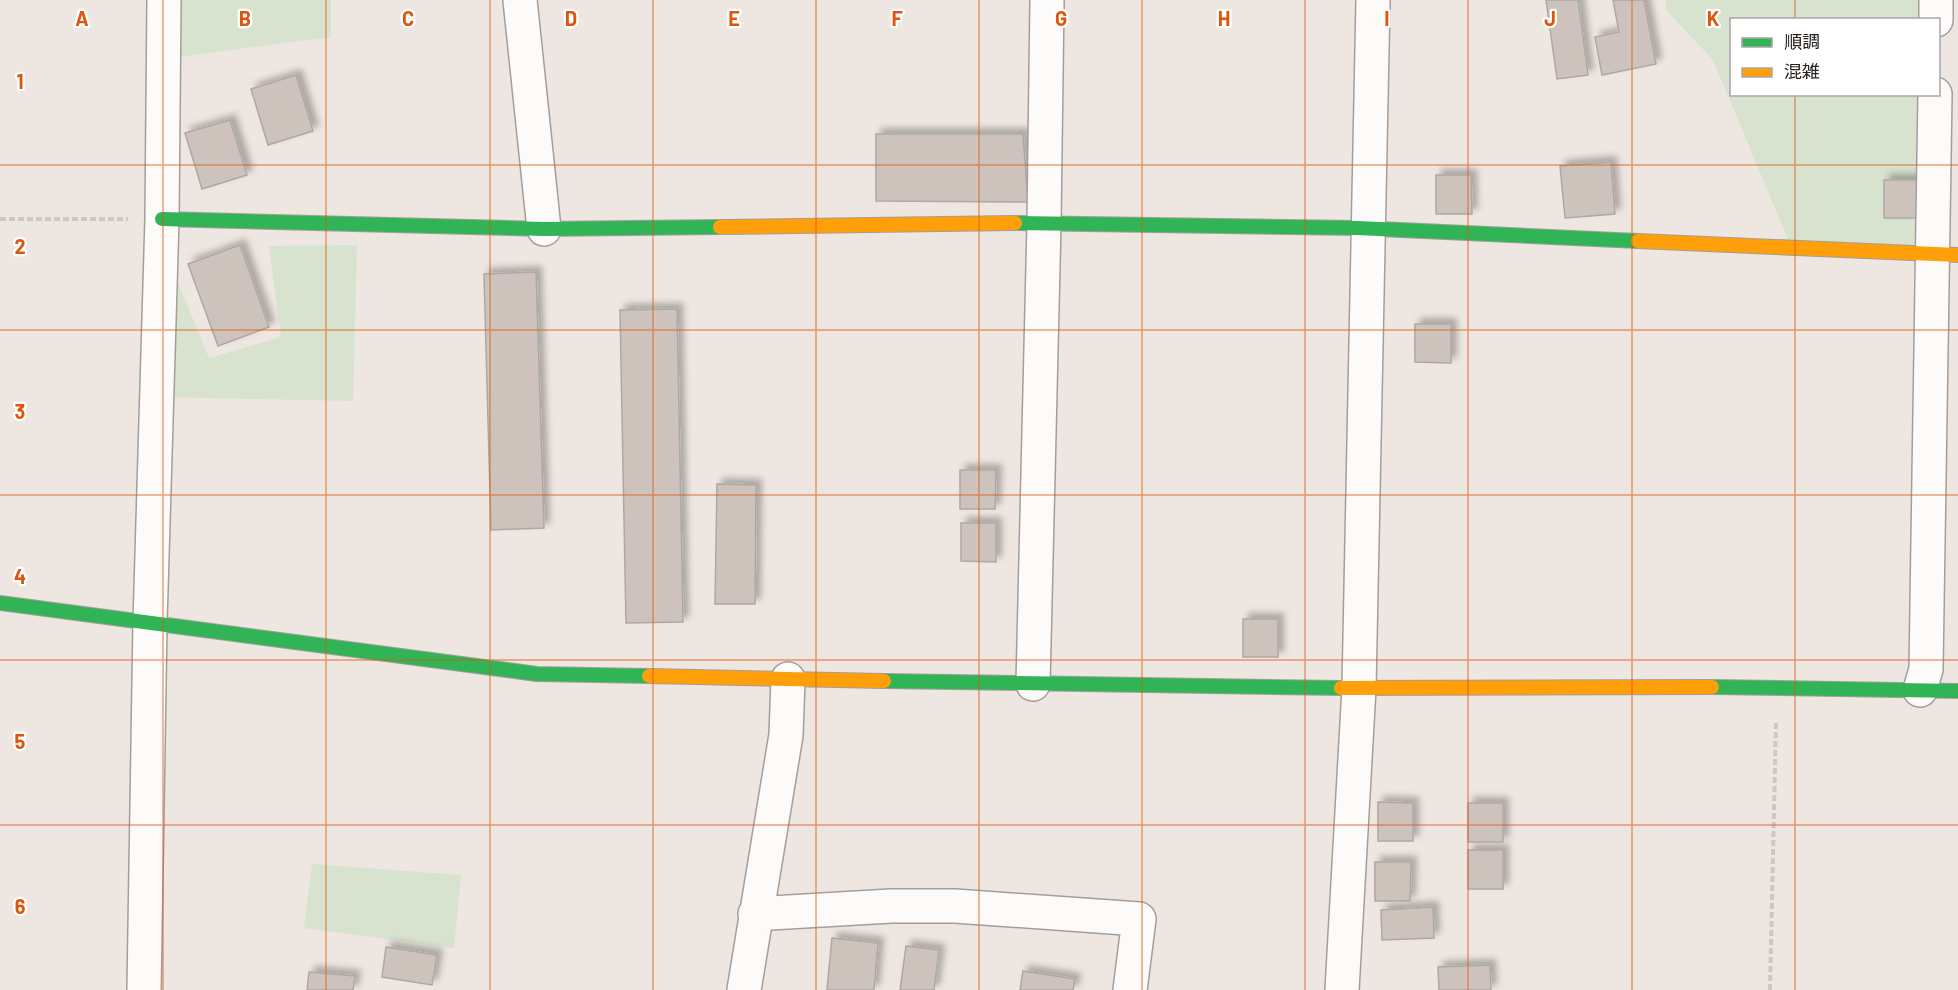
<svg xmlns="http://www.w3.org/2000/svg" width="1958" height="990" viewBox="0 0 1958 990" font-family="Barlow,'Noto Sans JP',sans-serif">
<defs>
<filter id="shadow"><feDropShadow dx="5.5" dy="-5.5" stdDeviation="3" flood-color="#0004"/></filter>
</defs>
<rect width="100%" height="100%" fill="#eee6e1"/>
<path fill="#d7e3ce" d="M164 0H331V37L163 59Z
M1666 0H1937L1936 19 1732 20V94L1935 95 1933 255 1792 249 1713 60 1666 10Z
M357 245 353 401 157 397 175 275 209 358 281 337 269 246Z
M312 864 461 875 454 948 304 928Z"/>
<path fill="#cec3bc" stroke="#aea8a5" stroke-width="1.5" filter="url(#shadow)" d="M1546 0H1578L1588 75 1557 79Z
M1613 0H1644L1656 64 1602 75 1595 37 1619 32Z
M296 75 313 131 268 145 251 89Z
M230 120 247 175 202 189 185 133Z
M876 134H1023L1028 202 876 201Z
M1611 162 1615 214 1565 218 1560 166Z
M1436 175H1471L1472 214H1436Z
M1884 180H1919L1920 218H1884Z
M240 245 269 327 218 346 188 264Z
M536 272 544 528 491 530 484 274Z
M677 309 683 622 626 623 620 310Z
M1415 324H1451V363L1415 362Z
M960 470H996L995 509H960Z
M717 484 756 485 755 604H715Z
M961 523H996V562L961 561Z
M1243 619H1278V657H1243Z
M1378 802 1413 803V841H1378Z
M1468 803H1503V842H1468Z
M1468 850H1503V889H1468Z
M1375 862H1411L1410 901H1375Z
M1433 907 1434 938 1382 940 1381 910Z
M832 938 878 943 874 990H827Z
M906 946 939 950 934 990H900Z
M386 947 437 955 432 985 382 977Z
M1490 965 1491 990H1439L1438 967Z
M1023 971 1075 979 1073 990H1020Z
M309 972 355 976 353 990H307Z"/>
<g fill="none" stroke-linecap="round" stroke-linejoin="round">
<defs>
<path id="street" d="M520 0 544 229
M1936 20V0
M1033 684 1044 223 1047 0
M1920 690 1926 669 1935 94
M755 914 891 906H955L1139 919 1130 990
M144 990 150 623 162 219 164 0
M744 990 786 735 788 679
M1342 990 1359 688 1373 0"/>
<path id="fast" d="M162 219 544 229 720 227
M1015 223 1357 228 1638 241
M0 603 537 674 649 676
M884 681 1341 688
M1712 687 1958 691"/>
<path id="slow" d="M720 227 1015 223
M1638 241 1958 255
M649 676 884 681
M1341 688 1712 687"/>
</defs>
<use href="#street" stroke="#a49e9a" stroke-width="36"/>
<use href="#fast" stroke="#a49e9a" stroke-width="16"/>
<use href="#slow" stroke="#a49e9a" stroke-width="16"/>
<path stroke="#cbc8c7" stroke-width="4" stroke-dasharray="6 3" stroke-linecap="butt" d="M0 219H128
M1770 990 1776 721"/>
<use href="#street" stroke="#fcfbfa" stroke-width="33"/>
<use href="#fast" stroke="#30b455" stroke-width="14"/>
<use href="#slow" stroke="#ff9f0a" stroke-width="14"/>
</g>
<path fill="none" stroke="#de560d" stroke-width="1.5" stroke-opacity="0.55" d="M163 0V990M326 0V990M490 0V990M653 0V990M816 0V990M979 0V990M1142 0V990M1305 0V990M1468 0V990M1632 0V990M1795 0V20M1795 94V990M0 165H1958M0 330H1958M0 495H1958M0 660H1958M0 825H1958"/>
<g font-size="20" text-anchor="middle" font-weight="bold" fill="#de560d" stroke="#fff" stroke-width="4.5" stroke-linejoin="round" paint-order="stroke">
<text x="82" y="26">A</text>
<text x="245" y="26">B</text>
<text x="408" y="26">C</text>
<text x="571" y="26">D</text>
<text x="734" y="26">E</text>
<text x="897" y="26">F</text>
<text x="1061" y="26">G</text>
<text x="1224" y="26">H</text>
<text x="1387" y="26">I</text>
<text x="1550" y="26">J</text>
<text x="1713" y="26">K</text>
<text x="20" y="89">1</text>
<text x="20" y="254">2</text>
<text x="20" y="419">3</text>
<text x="20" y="584">4</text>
<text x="20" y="749">5</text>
<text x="20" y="914">6</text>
</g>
<rect x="1730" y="18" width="210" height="78" fill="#ffffff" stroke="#a9a7a5" stroke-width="1.5"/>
<rect x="1742" y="38" width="30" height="9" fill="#30b455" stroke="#a9a7a5" stroke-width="1.5"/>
<text x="1784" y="48" font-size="18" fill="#28231f">順調</text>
<rect x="1742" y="68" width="30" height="9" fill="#ff9f0a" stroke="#a9a7a5" stroke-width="1.5"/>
<text x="1784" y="78" font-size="18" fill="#28231f">混雑</text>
</svg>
